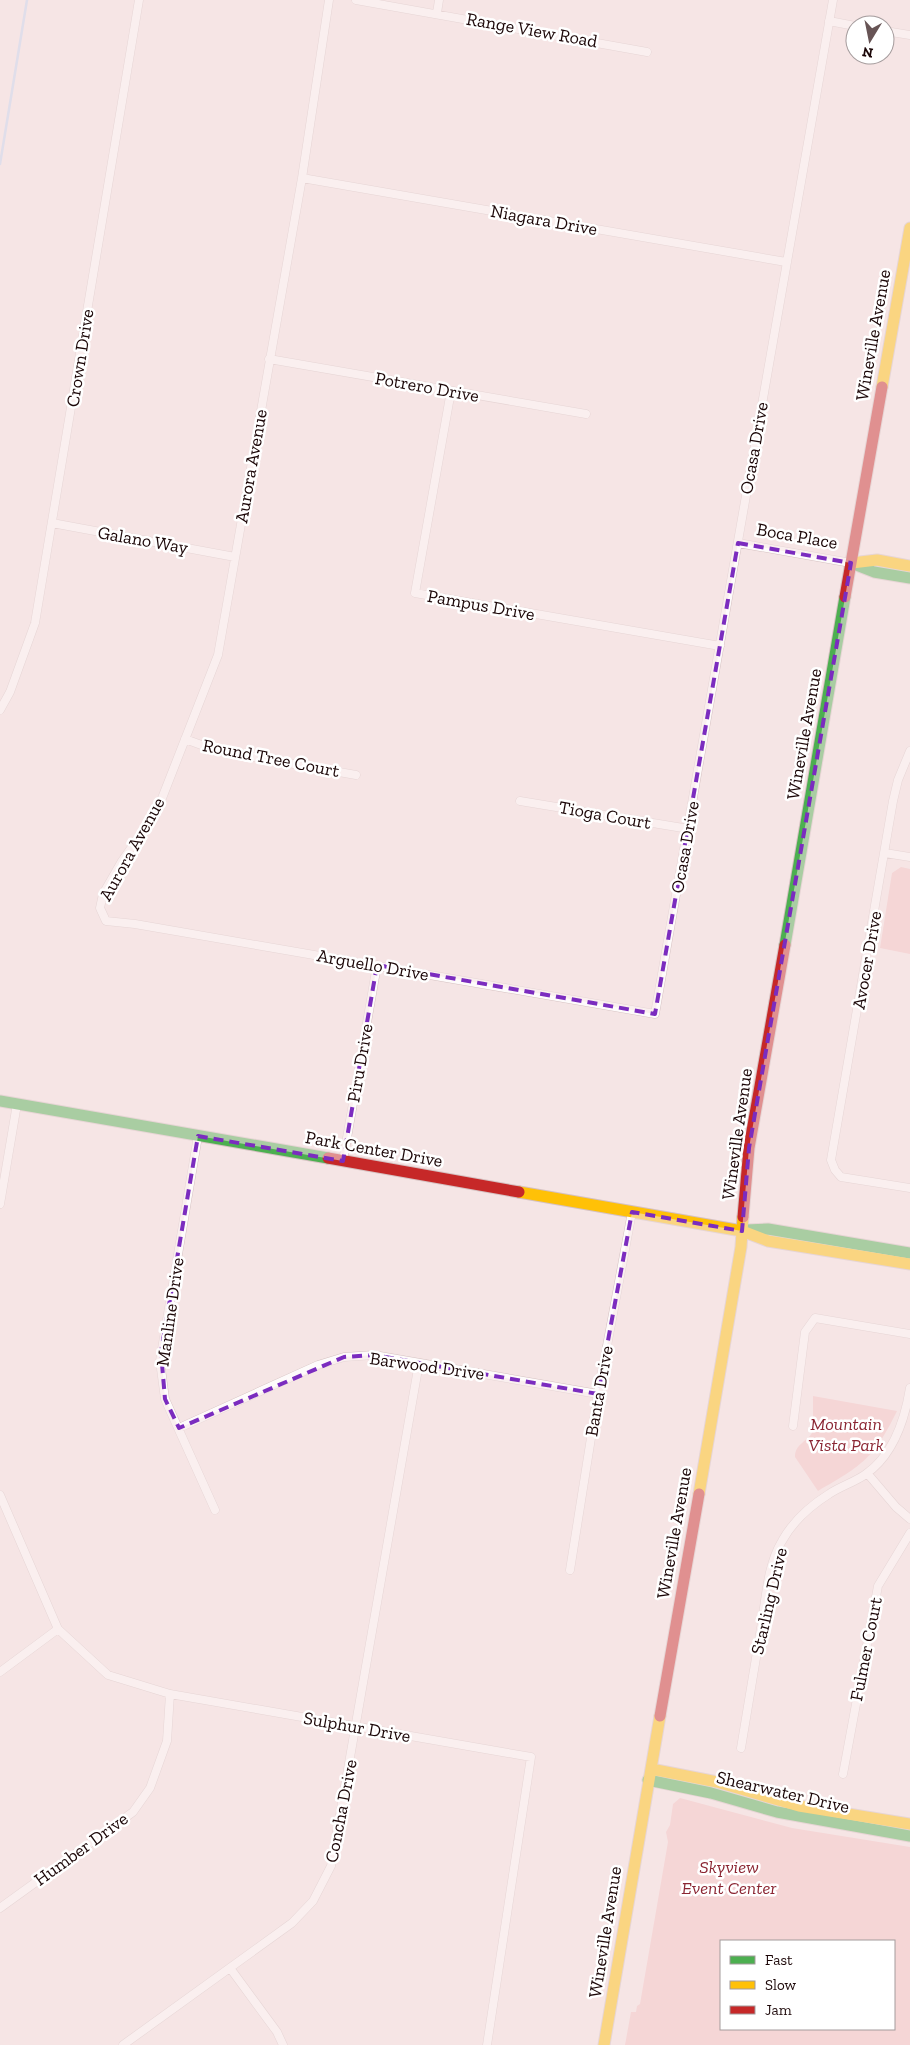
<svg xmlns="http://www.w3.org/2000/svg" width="910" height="2045" viewBox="0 0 910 2045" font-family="'Zilla Slab',serif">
<rect width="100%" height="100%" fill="#f5e5e5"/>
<path fill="#f4c3c4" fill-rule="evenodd" d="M901 867 910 869V954L880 948 892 873Z
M813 1396 897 1411C874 1458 863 1465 818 1491L795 1457C795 1443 808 1442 813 1431Z
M680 1798 792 1828 910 1847V2045H625L631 2012H636L637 2006 640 2004 668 1842 666 1832 670 1825 673 1804ZM721 1941H894V2029H721Z"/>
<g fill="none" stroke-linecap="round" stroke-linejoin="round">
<path stroke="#c5d4f0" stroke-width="2.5" d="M0 164 27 0"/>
<defs>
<path id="street" d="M329 0 302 178 218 655 157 811 122 861 103 894 100 908 106 921 135 924 655 1014 833 0
M356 0 647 52
M437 13 439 0
M829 21 855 26
M885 31 910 35
M302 178 786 262
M269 359 586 414
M451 391 415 593 720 646
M52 523 235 557
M738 543 851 563
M0 710 10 692 35 623 139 0
M185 739 215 750 231 753 356 775
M910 751 898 780 893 801 831 1160 835 1170 841 1177 910 1188
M520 801 689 829
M885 853 910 857
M198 1136 160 1361 165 1399 215 1510
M343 1161 377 965
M0 1204 17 1104
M793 1426 805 1332 815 1318 910 1334
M179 1428 318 1365 344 1357 374 1355 598 1394
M867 1473 896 1507 910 1519
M0 1495 58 1629 108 1675 170 1694 531 1757 487 2045
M570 1570 598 1394 632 1212
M0 1672 58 1629
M741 1748C748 1706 755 1664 762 1622 766 1596 768 1564 782 1541 793 1521 810 1506 829 1494 841 1486 855 1482 866 1474 893 1455 905 1419 910 1388
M843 1774 878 1586 910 1533
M0 1908 133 1812 150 1788 167 1741 170 1694
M230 1968 277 2032 283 2045
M123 2045 292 1923 313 1901 331 1866 419 1363"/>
<path id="fast" d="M851 563 874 572 910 578
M785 945 845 597
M0 1101 328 1158
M746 1230 768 1229 910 1253
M648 1780 711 1793 777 1812 910 1836"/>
<path id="slow" d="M882 387 910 228
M852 563 877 560 910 566
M519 1192 742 1231 768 1241 910 1264
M699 1494 741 1247 743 1217
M651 1769 717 1782 799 1806 910 1824
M604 2045 660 1716"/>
<path id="jam" d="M845 597 882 387
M328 1158 519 1192
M743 1217 749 1148 785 945
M660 1716 699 1494"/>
</defs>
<use href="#street" stroke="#d5c1c1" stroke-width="9"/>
<use href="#fast" stroke="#d5c1c1" stroke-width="13"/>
<use href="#slow" stroke="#d5c1c1" stroke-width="13"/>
<use href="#jam" stroke="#d5c1c1" stroke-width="13"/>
<use href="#street" stroke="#fefbfb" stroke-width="8"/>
<use href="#fast" stroke="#4caf50" stroke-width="11"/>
<use href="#slow" stroke="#ffc107" stroke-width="11"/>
<use href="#jam" stroke="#c62828" stroke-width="11"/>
</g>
<path d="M0 0H910V2045H0ZM738 543 851 563 749 1148 742 1231 632 1212 598 1394 374 1355 344 1357 179 1428 165 1399 161 1352 198 1136 343 1161 377 965 655 1014Z" fill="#f5e5e5" fill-opacity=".55" fill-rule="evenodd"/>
<path fill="none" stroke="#7b2cbf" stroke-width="4" stroke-dasharray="10 6" stroke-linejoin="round" d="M738 543 851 563 749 1148 742 1231 632 1212 598 1394 374 1355 344 1357 179 1428 165 1399 161 1352 198 1136 343 1161 377 965 655 1014Z"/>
<g text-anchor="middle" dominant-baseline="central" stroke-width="5" stroke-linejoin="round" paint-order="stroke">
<g font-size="18" fill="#1b0607" stroke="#fff">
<text transform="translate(532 30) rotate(10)">Range View Road</text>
<text transform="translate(544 220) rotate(10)">Niagara Drive</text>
<text transform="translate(873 335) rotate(-80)">Wineville Avenue</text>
<text transform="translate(80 358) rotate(-81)">Crown Drive</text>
<text transform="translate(427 387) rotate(10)">Potrero Drive</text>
<text transform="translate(754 448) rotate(-80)">Ocasa Drive</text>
<text transform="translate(251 466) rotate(-80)">Aurora Avenue</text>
<text transform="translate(797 536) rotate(10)">Boca Place</text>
<text transform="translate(143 540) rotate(10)">Galano Way</text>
<text transform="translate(481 605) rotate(10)">Pampus Drive</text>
<text transform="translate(804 734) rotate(-80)">Wineville Avenue</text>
<text transform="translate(271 758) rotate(11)">Round Tree Court</text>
<text transform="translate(605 815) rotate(10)">Tioga Court</text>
<text transform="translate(685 847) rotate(-80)">Ocasa Drive</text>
<text transform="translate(132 849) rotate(-61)">Aurora Avenue</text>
<text transform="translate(867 960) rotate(-80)">Avocer Drive</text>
<text transform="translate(373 965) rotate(10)">Arguello Drive</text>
<text transform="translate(360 1063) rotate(-80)">Piru Drive</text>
<text transform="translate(737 1134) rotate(-82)">Wineville Avenue</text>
<text transform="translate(374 1149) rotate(10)">Park Center Drive</text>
<text transform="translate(170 1312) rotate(-82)">Manline Drive</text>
<text transform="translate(427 1366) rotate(8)">Barwood Drive</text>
<text transform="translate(599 1391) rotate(-80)">Banta Drive</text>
<text transform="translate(674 1533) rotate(-80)">Wineville Avenue</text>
<text transform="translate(769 1601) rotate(-77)">Starling Drive</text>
<text transform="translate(866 1649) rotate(-79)">Fulmer Court</text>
<text transform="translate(357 1727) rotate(10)">Sulphur Drive</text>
<text transform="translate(783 1792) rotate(13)">Shearwater Drive</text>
<text transform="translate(341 1811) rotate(-79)">Concha Drive</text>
<text transform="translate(81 1849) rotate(-36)">Humber Drive</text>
<text transform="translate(605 1932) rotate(-81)">Wineville Avenue</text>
</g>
<g font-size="18" font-style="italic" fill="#8b2633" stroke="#fff">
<text x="846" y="1424">Mountain<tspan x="846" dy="21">Vista Park</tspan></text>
<text x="729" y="1867">Skyview<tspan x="729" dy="21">Event Center</tspan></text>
</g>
</g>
<rect x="720" y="1940" width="175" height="90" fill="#ffffff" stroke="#a49b9c"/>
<rect x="730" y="1956" width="25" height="8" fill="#4caf50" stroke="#a49b9c"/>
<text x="765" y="1965" font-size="15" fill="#1b0607">Fast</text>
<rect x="730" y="1981" width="25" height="8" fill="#ffc107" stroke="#a49b9c"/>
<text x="765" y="1990" font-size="15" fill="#1b0607">Slow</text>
<rect x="730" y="2006" width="25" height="8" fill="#c62828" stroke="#a49b9c"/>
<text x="765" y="2015" font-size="15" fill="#1b0607">Jam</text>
<g transform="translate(870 40) rotate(190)"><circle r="24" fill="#ffffff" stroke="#a49b9c"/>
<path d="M0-4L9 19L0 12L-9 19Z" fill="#675455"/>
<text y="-8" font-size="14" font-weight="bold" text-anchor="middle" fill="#1b0607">N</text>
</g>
</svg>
